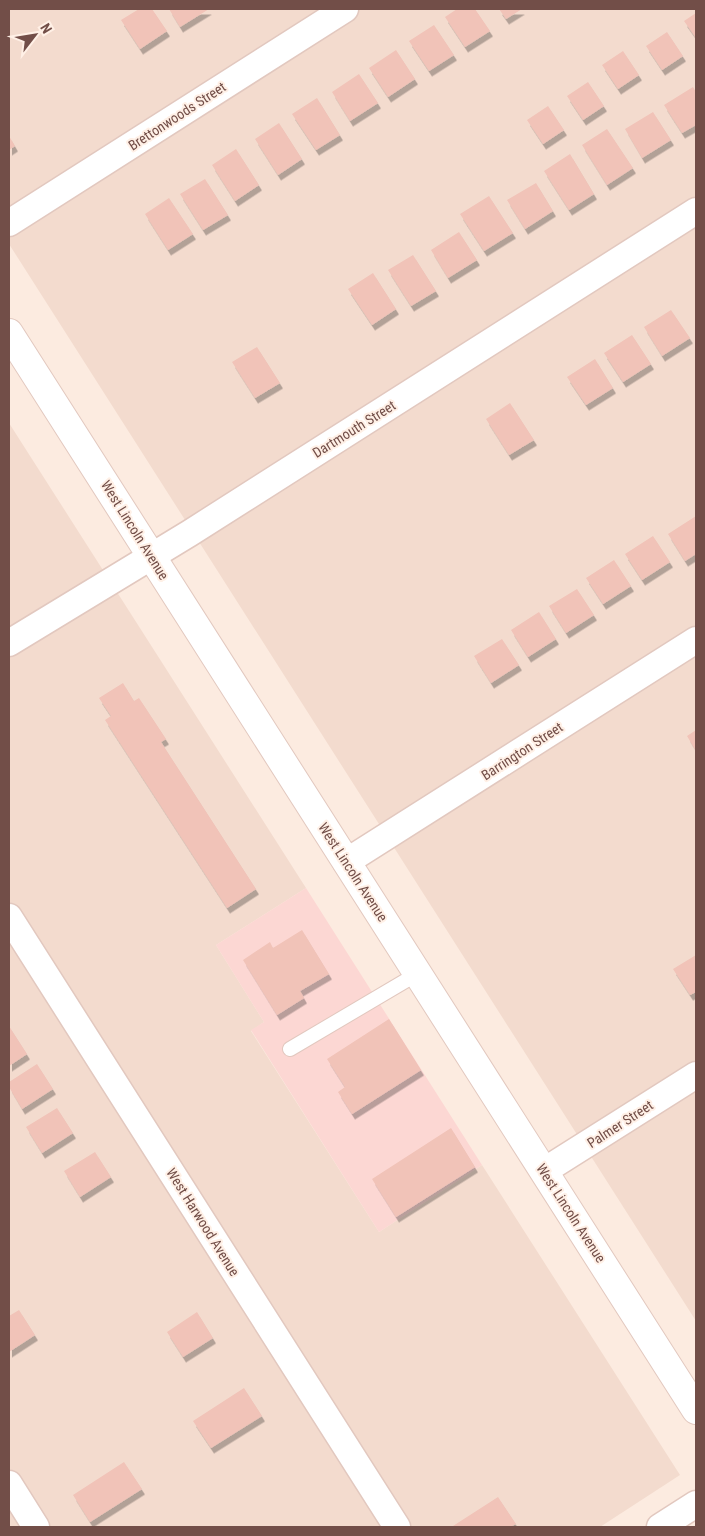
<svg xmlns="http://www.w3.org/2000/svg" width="705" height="1536" viewBox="0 0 705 1536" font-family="'Roboto Condensed',sans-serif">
<defs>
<filter id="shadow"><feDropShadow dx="3" dy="5.5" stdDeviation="0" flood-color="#0004"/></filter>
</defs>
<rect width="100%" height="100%" fill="#fcebe0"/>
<path fill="#f3dbce" d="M9 9H696V1321L9 244Z
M9 423 306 888 216 945 264 1022 251 1031 379 1232 482 1165 680 1475 600 1527H9Z"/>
<path fill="#fcd7d3" d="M306 888 482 1165 379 1232 251 1030 264 1022 216 945Z"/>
<path fill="#f1c3b8" filter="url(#shadow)" d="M139 9H152L167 31 140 49 121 20Z
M169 9H209L180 27Z
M457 9H475L490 31 465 47 445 17Z
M499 9H522L506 19Z
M696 13V38L684 21Z
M434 25 454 55 429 71 409 41Z
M667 32 683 56 662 70 646 46Z
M396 50 415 79 388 97 369 68Z
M623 51 639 75 618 89 602 65Z
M359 74 378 103 350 121 332 92Z
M588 82 604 106 583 120 567 96Z
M693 87 696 92V125L682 133 664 105Z
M317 98 340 135 316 150 292 114Z
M548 106 564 130 543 144 527 120Z
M653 112 671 140 642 158 625 129Z
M279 123 302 159 278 175 255 139Z
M607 129 633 168 607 185 582 145Z
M9 136 15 146 9 150Z
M236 149 259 185 235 201 212 165Z
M570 154 594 194 569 210 544 171Z
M205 179 228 215 203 230 180 194Z
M536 183 553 211 525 229 507 200Z
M489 196 513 233 484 251 460 214Z
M169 198 193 234 168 250 145 214Z
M459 232 477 260 448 278 431 250Z
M413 255 436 291 411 306 388 270Z
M373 273 396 309 372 325 348 289Z
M671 310 690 338 662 356 644 327Z
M632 335 651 364 623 382 604 353Z
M257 347 280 383 255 398 232 362Z
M595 359 613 388 586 405 567 377Z
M510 403 534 440 509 455 486 419Z
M696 516V554L685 561 668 534Z
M653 536 670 562 642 580 625 554Z
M614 560 631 586 603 604 586 578Z
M577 589 594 615 566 633 549 606Z
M539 612 556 639 528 657 511 630Z
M502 639 519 665 491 683 474 656Z
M123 683 134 701 139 698 166 739 161 742 256 889 227 908 105 720 111 716 99 698Z
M696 730V751L687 736Z
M302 930 329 974 300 991 304 998 277 1015 243 960 270 942 273 948Z
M696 955V992L690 995 673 969Z
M389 1019 421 1070 352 1114 338 1092 345 1087 327 1059Z
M9 1026 27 1054 9 1066Z
M37 1064 53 1089 22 1109 9 1087V1082Z
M57 1108 73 1133 42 1153 26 1127Z
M451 1128 475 1167 396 1217 372 1179Z
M95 1152 111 1177 80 1197 64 1171Z
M19 1310 35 1335 9 1352V1316Z
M197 1312 213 1338 183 1357 167 1332Z
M244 1388 262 1416 211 1448 193 1421Z
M124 1462 142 1489 90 1522 73 1495Z
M498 1497 516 1524 510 1527H454L453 1526Z"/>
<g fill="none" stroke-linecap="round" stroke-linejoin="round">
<defs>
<path id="service" d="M290 1049 417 974"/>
<path id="minor" d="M9 223 345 9
M9 643 190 533 696 211
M346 862 696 640
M9 917 397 1527
M544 1171 696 1075
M9 1484 36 1527
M660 1527 696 1504"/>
<path id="tertiary" d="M9 333 696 1410"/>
</defs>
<use href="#service" stroke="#e2c8bf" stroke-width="16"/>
<use href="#minor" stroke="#e2c8bf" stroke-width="29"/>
<use href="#tertiary" stroke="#e2c8bf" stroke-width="30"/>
<use href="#service" stroke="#fff" stroke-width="14"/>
<use href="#minor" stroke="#fff" stroke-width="26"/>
<use href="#tertiary" stroke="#fff" stroke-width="28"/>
</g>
<g text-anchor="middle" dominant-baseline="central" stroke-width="4" stroke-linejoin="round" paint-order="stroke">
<g font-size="14" fill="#724e48" stroke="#fff0e6">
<text transform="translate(177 116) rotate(-33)">Brettonwoods Street</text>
<text transform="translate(354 429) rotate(-32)">Dartmouth Street</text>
<text transform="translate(135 530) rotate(58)">West Lincoln Avenue</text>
<text transform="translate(522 751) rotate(-33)">Barrington Street</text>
<text transform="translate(353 872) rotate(57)">West Lincoln Avenue</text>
<text transform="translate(620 1124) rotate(-33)">Palmer Street</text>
<text transform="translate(571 1213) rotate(57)">West Lincoln Avenue</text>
<text transform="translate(203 1222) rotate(58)">West Harwood Avenue</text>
</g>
</g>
<rect width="705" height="1536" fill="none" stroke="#724e48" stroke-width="20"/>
<g transform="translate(35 35) rotate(59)" stroke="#fff0e6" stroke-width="4" paint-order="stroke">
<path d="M0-4L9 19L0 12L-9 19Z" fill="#724e48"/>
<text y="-8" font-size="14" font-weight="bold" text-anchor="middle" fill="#724e48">N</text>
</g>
</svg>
